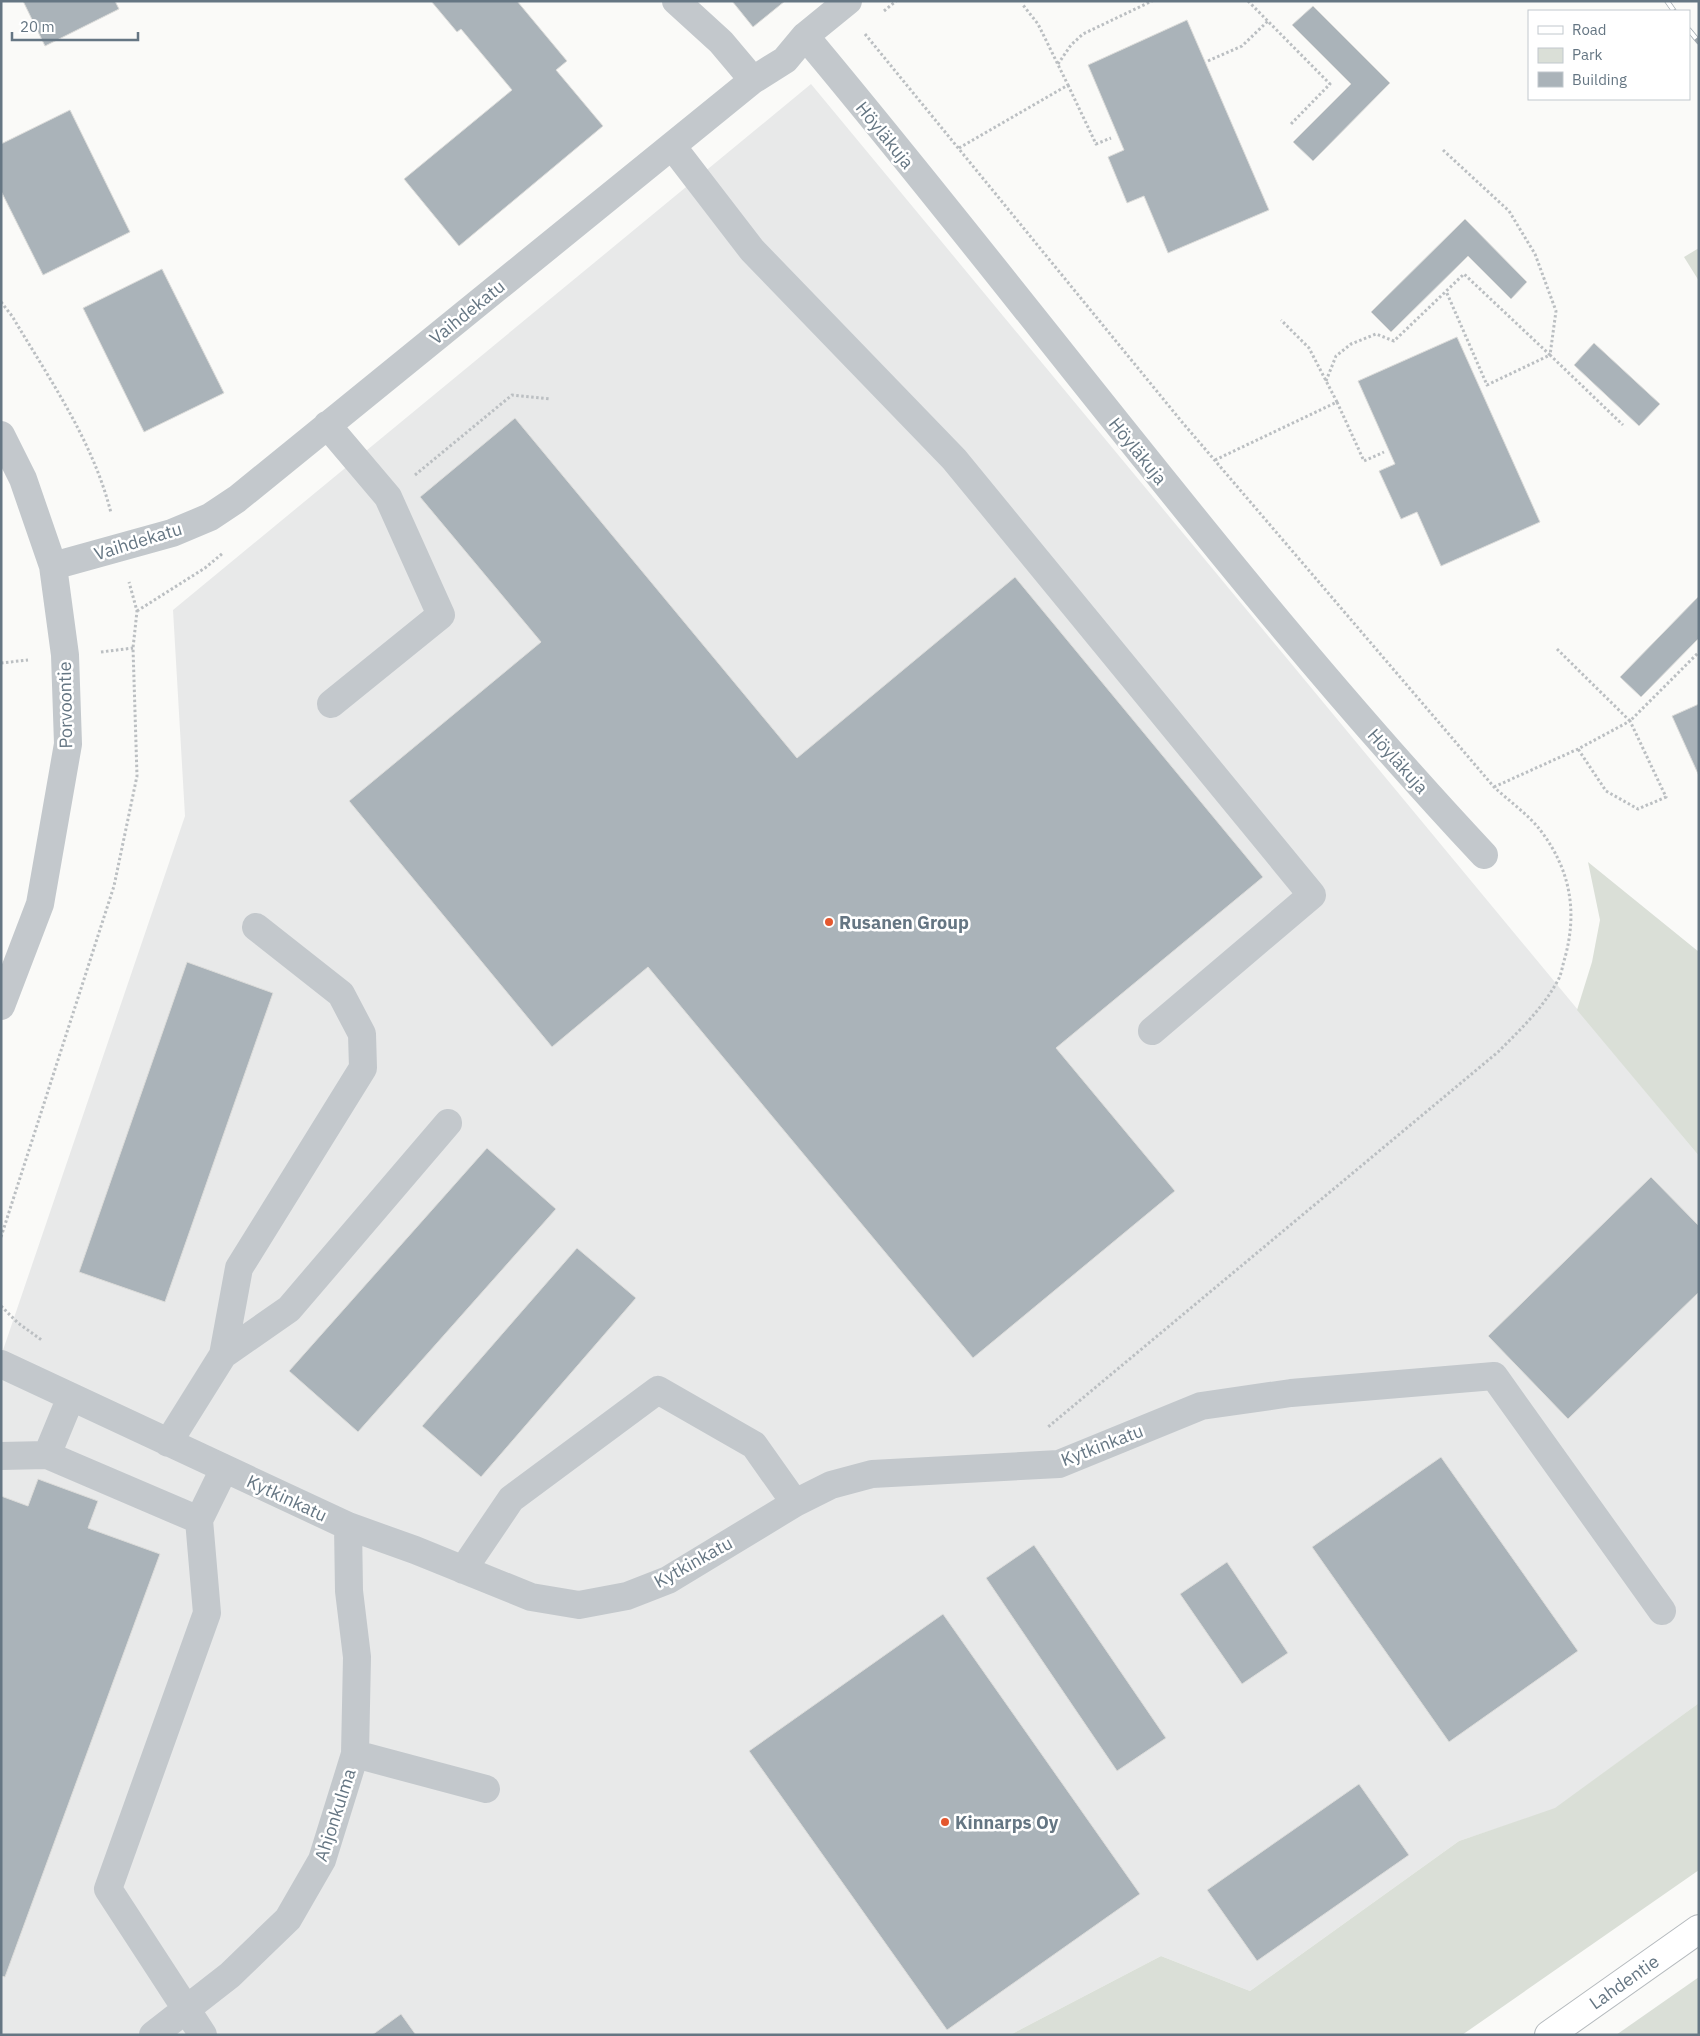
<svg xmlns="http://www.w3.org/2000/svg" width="1700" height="2036" viewBox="0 0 1700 2036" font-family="'IBM Plex Sans',sans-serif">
<rect width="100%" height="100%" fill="#fafaf8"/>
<path fill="#e8e9e9" d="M811 84 1699 1156V1703L1555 1809 1459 1841 1250 1991 1161 1956 1010 2035H1V1356L185 816 173 610Z"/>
<path fill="#dadfd7" d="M1699 248V281L1684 257Z
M1588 862 1699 952V1156L1577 1010 1592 962 1600 920Z
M1699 1703V1870L1462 2035H1010L1161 1956 1250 1991 1459 1841 1555 1808Z
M1699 1977V2035H1616Z"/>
<path fill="#aab3b9" stroke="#dcdcda" d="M23 1H115L119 9 45 46Z
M431 1H517L567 61 556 70 603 126 459 246 404 179 512 90 461 29 457 32Z
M732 1H785L753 27Z
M1313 6 1390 83 1313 161 1293 142 1351 84 1292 25Z
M1187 20 1269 210 1168 253 1144 196 1127 203 1108 157 1124 150 1088 65Z
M70 110 130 232 43 275 1 191V144Z
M1465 219 1527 282 1511 299 1468 256 1391 332 1371 312Z
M162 269 224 393 144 432 83 308Z
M1457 337 1540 522 1441 566 1417 512 1401 519 1379 471 1395 464 1358 381Z
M1594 343 1660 404 1639 426 1574 365Z
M515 418 797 758 1015 577 1263 877 1056 1048 1175 1191 973 1358 648 967 552 1047 349 801 541 642 420 497Z
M1699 596V638L1641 697 1620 677Z
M1699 704V776L1672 716Z
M187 962 273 993 165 1302 79 1272Z
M487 1148 556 1209 358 1432 289 1371Z
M1651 1177 1699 1226V1292L1568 1419 1488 1336Z
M577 1248 636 1298 481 1477 422 1426Z
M1441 1457 1578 1651 1449 1742 1312 1547Z
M38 1479 98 1501 88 1528 160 1554 5 1977 1 1976V1496L28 1506Z
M1034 1545 1166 1738 1117 1771 986 1578Z
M1227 1562 1288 1653 1242 1684 1180 1594Z
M943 1614 1140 1894 947 2030 749 1751Z
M1359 1784 1409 1855 1257 1961 1207 1890Z
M401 2014 416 2035H372Z"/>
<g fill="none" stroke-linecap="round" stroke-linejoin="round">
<defs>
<path id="major" d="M1549 2035 1699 1929"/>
</defs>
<use href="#major" stroke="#b5babe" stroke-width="30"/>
<path stroke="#bbbfc2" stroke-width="3" stroke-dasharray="2.5 2.5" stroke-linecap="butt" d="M1248 1 1330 84 1290 125
M884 11 896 1
M865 34 1182 422 1494 787C1509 801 1529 815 1541 831 1571 871 1578 913 1564 961 1562 968 1561 976 1557 982 1542 1009 1520 1030 1498 1052L1048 1427
M1208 61 1242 46 1268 21
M1058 64 1071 45 1083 34 1152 1
M1068 85 1096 144 1111 138
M959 148 1068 85 1038 24 1023 5
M1443 150 1509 211 1535 254 1556 311 1550 355 1623 425
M1 302 12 316C50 380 93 441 111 513
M1326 381 1336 356 1351 344 1376 334 1394 341 1464 274 1550 355 1487 385 1446 291
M1337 402 1364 461 1384 452
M1215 460 1337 402 1309 348 1281 320
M415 475 512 395 550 399
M137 611 205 568 223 553
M1557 649 1630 721 1699 652
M101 652 133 648
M1 663 28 660
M1494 787 1578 749 1630 721 1666 797 1638 809 1606 791 1578 749
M1 1237 114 886 137 776 133 648 137 611 129 582
M1 1306 18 1323 43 1341"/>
<path stroke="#c3c8cc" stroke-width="28" d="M676 1 721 42 753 80
M805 36C1033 308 1241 596 1484 855
M672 146 752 250 954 459 1312 895 1152 1031
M327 425 388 497 441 615 331 704
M1 435 23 479 53 566 65 655 68 744 40 904 1 1006
M53 566 172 533 210 517 237 499 753 80 785 60 805 36 848 1
M223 1355 239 1268 363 1068 362 1034 341 994 256 927
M1 1364 348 1526 415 1550 531 1597 579 1605 627 1596 668 1580 795 1503 831 1485 872 1474 1059 1464 1201 1406 1291 1393 1494 1376 1662 1611
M71 1397 47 1455 199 1520
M168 1443 223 1355 289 1309 448 1123
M1 1456 47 1455
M463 1570 511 1499 658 1390 754 1445 795 1503
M355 1754 486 1789
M153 2035 230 1975 288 1919 322 1860 355 1754 357 1657 349 1591 348 1526
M203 2035 108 1889 207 1613 199 1520 224 1469"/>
<use href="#major" stroke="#fff" stroke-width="28"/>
<defs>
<path id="rail" d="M1667 1 1674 11
M1689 30 1699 42"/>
</defs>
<use href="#rail" stroke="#a2aab0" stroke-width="5.5"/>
<use href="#rail" stroke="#fff" stroke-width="4" stroke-dasharray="11" stroke-linecap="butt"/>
</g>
<g fill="#e4572e" stroke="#fff" stroke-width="2">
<circle cx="829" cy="922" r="5"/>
<circle cx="945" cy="1822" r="5"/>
</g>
<g text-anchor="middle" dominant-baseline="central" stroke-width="5" stroke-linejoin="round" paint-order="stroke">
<g font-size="18" fill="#657683" stroke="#fff">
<text transform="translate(885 135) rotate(51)">Höyläkuja</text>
<text transform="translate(467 312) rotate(-39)">Vaihdekatu</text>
<text transform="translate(1138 451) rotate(51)">Höyläkuja</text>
<text transform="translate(138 541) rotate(-17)">Vaihdekatu</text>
<text transform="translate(65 705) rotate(-91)">Porvoontie</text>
<text transform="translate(1398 761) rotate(48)">Höyläkuja</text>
<text transform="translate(1102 1445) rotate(-21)">Kytkinkatu</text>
<text transform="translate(287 1498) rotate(25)">Kytkinkatu</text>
<text transform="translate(693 1562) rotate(-29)">Kytkinkatu</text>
<text transform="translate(335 1815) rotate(-72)">Ahjonkulma</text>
<text transform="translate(1624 1982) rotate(-35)">Lahdentie</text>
</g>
<g font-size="18" font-weight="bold" fill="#657683" stroke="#fff" text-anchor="start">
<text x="839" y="922">Rusanen Group</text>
<text x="955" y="1822">Kinnarps Oy</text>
</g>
</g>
<rect width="1700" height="2036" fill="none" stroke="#657683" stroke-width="5"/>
<rect x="1528" y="10" width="162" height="90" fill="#ffffff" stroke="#c1c8cd"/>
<rect x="1538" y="26" width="25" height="8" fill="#ffffff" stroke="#c1c8cd"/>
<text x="1572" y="35" font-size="15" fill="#657683">Road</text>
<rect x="1538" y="48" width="25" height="15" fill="#dadfd7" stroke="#c1c8cd"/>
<text x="1572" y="60" font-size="15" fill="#657683">Park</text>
<rect x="1538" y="72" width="25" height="15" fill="#aab3b9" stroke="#c1c8cd"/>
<text x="1572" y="85" font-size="15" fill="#657683">Building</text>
<path d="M12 32v8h126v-8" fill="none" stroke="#657683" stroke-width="2.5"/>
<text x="20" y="32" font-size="15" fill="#657683" stroke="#ffffff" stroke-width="4" paint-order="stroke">20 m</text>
</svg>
